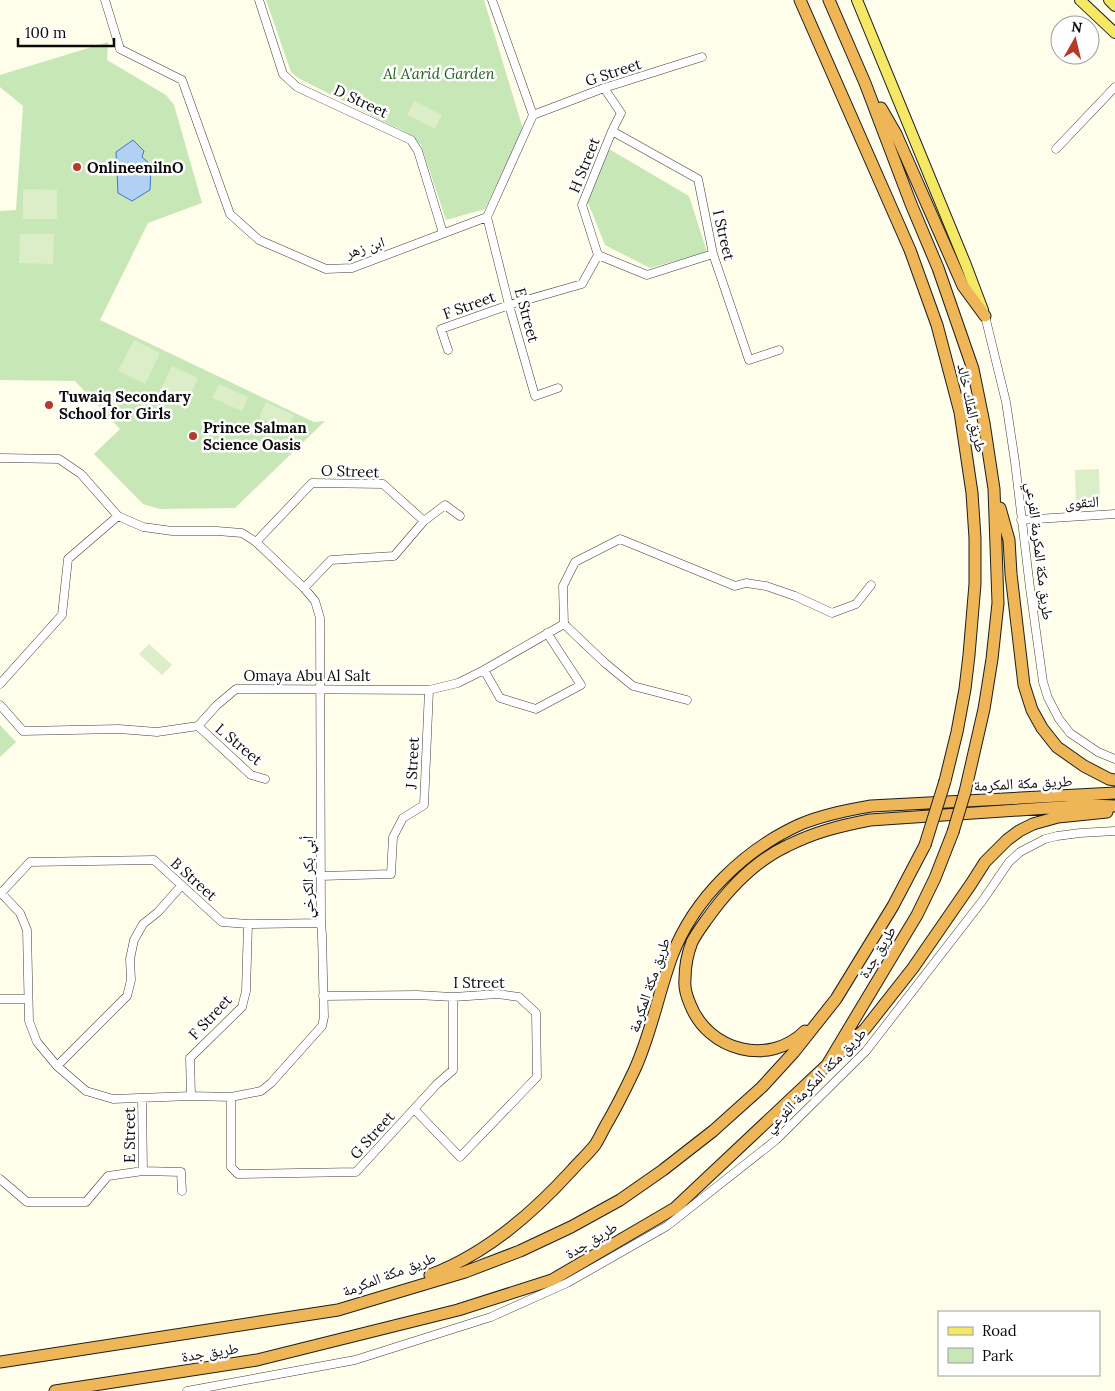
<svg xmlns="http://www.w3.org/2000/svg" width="1115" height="1391" viewBox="0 0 1115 1391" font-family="Lora,'Noto Naskh Arabic',serif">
<rect width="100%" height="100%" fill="#fefeeb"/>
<path fill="#c8e7b6" d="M266 0H484L523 129 485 209 446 220 421 145C410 131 393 127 378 119 352 105 325 92 298 78L291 72Z
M108 42 107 60 166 95 174 105 202 203 148 223 100 320 314 422 325 421 235 508 160 509 143 504 94 454 120 429 75 381 0 380V211L16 210 23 106 0 87V75Z
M609 149 689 196 707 252 650 268 605 245 587 200Z
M0 725 16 742 0 757Z"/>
<path fill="#dbeec8" d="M414 101 442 115 435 129 407 115Z
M23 189 57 190V219H23Z
M20 234H54L53 264 19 263Z
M134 340 160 353 145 384 118 371Z
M172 366 198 378 184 408 158 395Z
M219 384 248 397 242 411 212 398Z
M266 402 294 415 287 430 259 417Z
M1099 469 1100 502 1076 503 1075 470Z
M149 644 172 665 162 675 139 654Z"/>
<path fill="#b1d0f4" stroke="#3b79c8" d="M133 140 144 151 142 157 151 165 150 190 132 201 118 193 116 152Z"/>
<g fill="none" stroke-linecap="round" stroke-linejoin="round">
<defs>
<path id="minor" d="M105 0 120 49 182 80 230 214 259 240 326 269 352 268 487 217 533 115 492 0
M259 0 283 74 297 87 411 140 418 151 443 233
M604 88 621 113 612 131 582 205 598 255 647 275 713 254
M533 115 604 88 702 57
M612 131 698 179 713 254 749 360 779 350
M1056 149 1115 87
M487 217 509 305 535 396 558 388
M985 316 1006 402 1015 462 1030 588 1043 682 1048 698 1059 719 1070 733 1098 752 1115 759
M448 350 441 329 509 305 582 284 598 255
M0 458 59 459 81 474 118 516 143 527 172 531H217L242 533 256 542 304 588 315 601 320 618 321 923 322 935 324 1017 322 1026 271 1083 261 1091 231 1097 191 1096 113 1099 86 1091 57 1066 37 1042 29 1021 27 930 20 913 0 892
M1021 520 1115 514
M256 542 312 483 383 484 424 521
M304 588 331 560 394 556 424 521 445 505 460 516
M484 670 500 698 536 709 581 685 547 633
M0 684 62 615 68 559 118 516
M687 700 633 686 605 663 564 624 563 586 575 562 620 539 735 586 746 583 766 586 795 596 832 613 856 604 871 585
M0 705 23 731 119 729 157 732 198 726 217 705 236 689 429 690 458 683 484 670 564 624
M198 726 251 775 265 779
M321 876 391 874 393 837 403 818 424 805 429 690
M1 893 30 862 154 860 222 922 248 924 321 923
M323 996 417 995 453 997 498 994 519 997 536 1013 537 1077 460 1157 414 1109
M0 999H28
M57 1066 127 996 131 980 130 959 134 940 143 924 158 912 181 886
M191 1096 190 1058 242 1007 246 991 248 924
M231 1097V1167L238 1174 356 1172 437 1084 453 1070V997
M142 1098 143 1171
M0 1179 27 1202H86L108 1176 143 1171 181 1172 182 1191
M187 1391 355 1360 491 1317 567 1283 667 1226 776 1140 866 1051 983 900 1009 862 1020 852 1045 839 1057 836 1080 833 1115 831"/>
<path id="major" d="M857 0 966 265 983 310
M1080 0 1115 33
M1109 0 1115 6"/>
<path id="highway" d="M800 0 910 250 937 325 960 412 972 493 975 538V584L969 655 965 689 957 732 945 781
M829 0 865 83 911 204 938 268 973 369 984 423 994 489 998 603 992 659 984 709 965 792
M881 108 896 134 963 286 985 316
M1000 508 1009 540 1011 574 1024 685 1032 710 1042 728 1057 747 1084 766 1109 779 1115 780
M805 1031C769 1067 708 1051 690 1004 687 997 684 987 685 979 685 967 688 952 692 942 696 934 702 926 707 919 727 891 755 861 787 846 815 832 839 826 870 820L1092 805 1115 806
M837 1055 865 1029 913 968 971 884 985 862 1007 840 1019 831 1033 824 1058 817 1107 812
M430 1275C486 1254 532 1214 572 1170 579 1162 588 1154 595 1145 599 1139 602 1132 606 1125 616 1108 625 1090 634 1071 651 1035 658 994 672 956 694 898 745 849 801 824 823 815 847 810 871 806L1115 793
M0 1362 338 1310 465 1272 520 1251 571 1227 620 1200 663 1170 713 1131 762 1087 794 1052 836 999 893 906 925 845
M55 1391 257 1360 458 1310 552 1280 675 1208 827 1065 917 915 935 878 953 832"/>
</defs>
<use href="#minor" stroke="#3f3f3f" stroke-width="9"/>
<use href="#major" stroke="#1d1d1d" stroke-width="12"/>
<use href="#highway" stroke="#1d1d1d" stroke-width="13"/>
<use href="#minor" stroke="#fff" stroke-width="8"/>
<use href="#major" stroke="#f4e865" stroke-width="10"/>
<use href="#highway" stroke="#efb658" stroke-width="11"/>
<defs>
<path id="highway-bridge" d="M953 832 965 792
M925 845 945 781"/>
</defs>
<use href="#highway-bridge" stroke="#1d1d1d" stroke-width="13" stroke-linecap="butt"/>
<use href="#highway-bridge" stroke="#efb658" stroke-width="11"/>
</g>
<g fill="#b63929" stroke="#fff" stroke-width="2">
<circle cx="77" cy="167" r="5"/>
<circle cx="49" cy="405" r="5"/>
<circle cx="193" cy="436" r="5"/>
</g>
<g text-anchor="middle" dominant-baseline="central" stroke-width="5" stroke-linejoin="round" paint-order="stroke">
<g font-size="15" fill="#0c0c0c" stroke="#fff">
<text transform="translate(613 72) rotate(-18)">G Street</text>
<text transform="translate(361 101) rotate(25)">D Street</text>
<text transform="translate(584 165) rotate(-68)">H Street</text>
<text transform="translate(724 235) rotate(77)">I Street</text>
<text transform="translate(365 247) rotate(-18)">ابن زهر</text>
<text transform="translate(469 305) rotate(-20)">F Street</text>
<text transform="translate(527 315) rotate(75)">E Street</text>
<text transform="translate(972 408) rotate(78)">طريق الملك خالد</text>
<text transform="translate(350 471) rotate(2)">O Street</text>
<text transform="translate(1082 502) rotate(-3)">التقوى</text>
<text transform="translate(1040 551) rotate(83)">طريق مكة المكرمة الفرعي</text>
<text x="307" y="675">Omaya Abu Al Salt</text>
<text transform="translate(239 744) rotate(40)">L Street</text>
<text transform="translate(412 763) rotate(-87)">J Street</text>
<text transform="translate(1023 783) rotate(-3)">طريق مكة المكرمة</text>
<text transform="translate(307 877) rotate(-90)">أبي بكر الكرخي</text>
<text transform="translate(194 879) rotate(42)">B Street</text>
<text transform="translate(877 952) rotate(-59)">طريق جدة</text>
<text x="479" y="982">I Street</text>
<text transform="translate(649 985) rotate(-71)">طريق مكة المكرمة</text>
<text transform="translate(210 1017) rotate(-47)">F Street</text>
<text transform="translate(815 1080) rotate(-46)">طريق مكة المكرمة الفرعي</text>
<text transform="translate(129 1135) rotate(-90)">E Street</text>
<text transform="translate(372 1135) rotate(-48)">G Street</text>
<text transform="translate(591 1240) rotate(-31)">طريق جدة</text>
<text transform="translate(389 1274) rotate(-21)">طريق مكة المكرمة</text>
<text transform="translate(210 1352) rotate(-9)">طريق جدة</text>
</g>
<g font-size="15" font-style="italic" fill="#22601f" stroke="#fff">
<text x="439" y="73">Al A'arid Garden</text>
</g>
<g font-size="15" font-weight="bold" fill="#0c0c0c" stroke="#fff" text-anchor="start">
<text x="87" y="167">OnlineenilnO</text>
<text x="59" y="396">Tuwaiq Secondary<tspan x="59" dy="17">School for Girls</tspan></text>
<text x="203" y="427">Prince Salman<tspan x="203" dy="17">Science Oasis</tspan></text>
</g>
</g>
<rect x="938" y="1311" width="162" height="65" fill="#ffffff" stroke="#9e9e9e"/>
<rect x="948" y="1327" width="25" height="8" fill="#f4e865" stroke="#9e9e9e"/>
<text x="982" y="1336" font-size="15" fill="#0c0c0c">Road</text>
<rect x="948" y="1348" width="25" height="15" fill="#c8e7b6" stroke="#9e9e9e"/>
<text x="982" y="1361" font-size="15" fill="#0c0c0c">Park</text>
<g transform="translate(1075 40) rotate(8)"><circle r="24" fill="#ffffff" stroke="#9e9e9e"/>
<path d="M0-4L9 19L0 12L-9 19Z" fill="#b63929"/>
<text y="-8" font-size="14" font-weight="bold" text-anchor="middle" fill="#0c0c0c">N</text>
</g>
<path d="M18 38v8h96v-8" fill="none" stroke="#0c0c0c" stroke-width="2.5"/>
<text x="25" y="38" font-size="15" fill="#0c0c0c" stroke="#ffffff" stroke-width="4" paint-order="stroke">100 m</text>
</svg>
